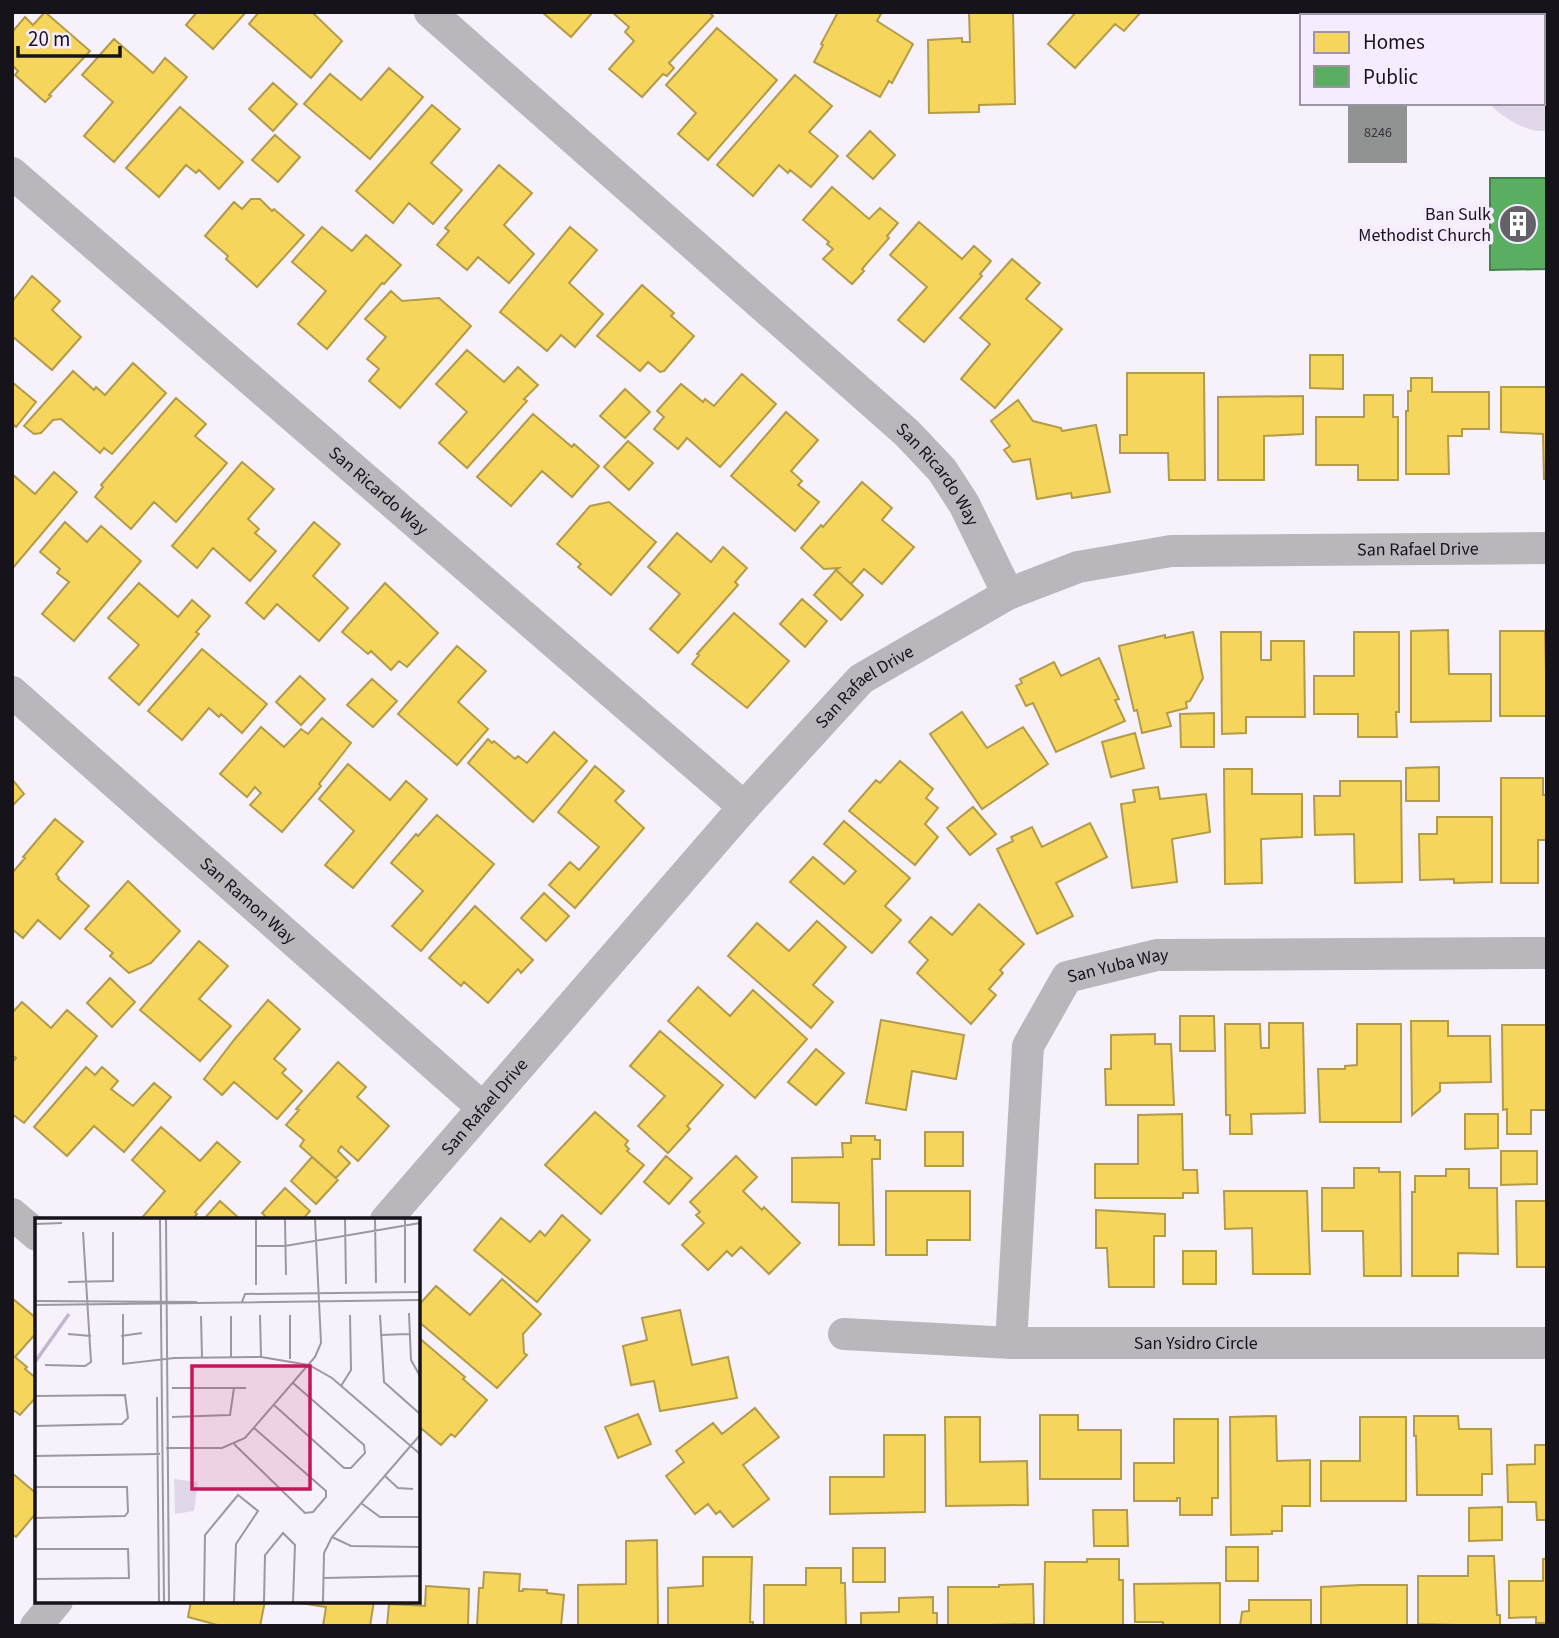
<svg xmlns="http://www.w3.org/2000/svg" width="1559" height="1638" viewBox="0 0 1559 1638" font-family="'Source Sans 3',sans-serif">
<rect width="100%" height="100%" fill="#f6f1fb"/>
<path fill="#e1d7ea" d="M1479 12H1547V131C1524 132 1504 118 1488 103H1543V16H1479Z"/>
<path fill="#f6d55c" stroke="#b39b48" stroke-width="2" d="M45 12 90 51 49 95 51 96 45 102 15 75 18 71 12 65V32L25 17 33 25Z
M197 12H246L213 49 186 25Z
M259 12H312L342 41 311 78 249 24Z
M542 12H593L571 37Z
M612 12H709L713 16 669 63 674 68 667 76 663 74 642 97 609 69 634 41 625 32 629 27Z
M838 12H882L877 21 913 44 892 83 889 81 880 97 814 62 823 45 821 44Z
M969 12H1013L1015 104 979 105V112L929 113 928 40 962 38V42H970Z
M1076 12H1141L1124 31 1115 24 1075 68 1048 44Z
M717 28 777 80 708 160 678 134 696 113 666 85Z
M114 39 153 73 165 58 187 77 114 162 84 136 113 102 82 75Z
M389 68 423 97 370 159 304 104 330 74 361 100Z
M795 75 832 106 809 132 838 156 811 187 790 170 788 173 779 165 753 196 717 165Z
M273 83 297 104 273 131 249 109Z
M432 105 460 129 431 163 462 190 433 224 409 203 393 223 356 191Z
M180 107 243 162 219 189 199 170 196 173 186 165 159 197 126 168Z
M870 131 895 155 873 179 847 156Z
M275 135 300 157 278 182 252 160Z
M499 165 532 193 504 225 534 254 509 283 478 257 467 270 437 245 449 231 445 228Z
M832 187 869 219 880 208 898 223 887 236 889 238 862 269 864 271 852 284 823 259 833 249 827 244 829 242 803 220Z
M251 199H260L272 211 274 209 304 235 257 287 226 259 228 256 205 236 234 202 242 209Z
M919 222 962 259 974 246 991 261 980 274 982 276 924 342 898 320 927 287 890 255Z
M322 227 352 251 366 235 401 265 384 284 382 283 327 349 298 324 326 291 292 262Z
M570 227 597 250 569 283 603 314 575 347 561 335 547 351 500 312Z
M1012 259 1040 283 1026 299 1062 329 995 408 961 379 990 344 960 318Z
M32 276 60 301 52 310 81 337 52 370 12 336V302Z
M642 285 674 313 671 316 694 336 664 371 660 372 648 362 640 371 597 336Z
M391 291 402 301 439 298 471 326 400 408 369 381 379 369 367 359 386 337 365 319Z
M467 350 504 382 518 367 538 385 524 399 527 401 467 468 439 443 467 412 436 384Z
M1310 355H1343V389L1310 388Z
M133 363 166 393 112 454 104 448 100 453 61 419 53 420 41 433 34 434 24 426 73 371 94 390 96 387 105 395Z
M1127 373H1204L1205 480H1169L1168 453H1120V435H1127Z
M742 374 776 404 720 467 687 438 678 449 654 429 664 417 657 411 681 384 703 402 705 399 714 406Z
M1411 378H1432V392H1489V429H1462V436H1448L1449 474H1406V411H1408V391H1411Z
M12 382 36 402 16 427 12 423Z
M1501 387H1547V479H1544L1543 434 1501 432Z
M625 389 650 412 625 438 600 416Z
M1364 395H1393V417H1398V480H1358V465H1316V417H1364Z
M1303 396V434L1264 436V480H1218V397Z
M176 398 206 424 195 436 227 463 176 522 154 502 131 529 95 497 103 487 101 485Z
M1018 400 1033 421 1061 428 1062 431 1096 425 1110 492 1072 498 1071 493 1037 499 1030 459 1013 462 1004 450 1010 446 991 421Z
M786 412 818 440 791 471 802 481 798 485 819 502 795 531 731 476Z
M533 414 572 447 574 444 599 466 572 497 542 471 511 506 477 477Z
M628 441 653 463 629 490 604 467Z
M242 462 274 489 248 519 259 529 255 533 276 551 250 581 213 548 197 568 172 546Z
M54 472 77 492 12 569V474L35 494Z
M862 482 892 508 882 520 914 547 882 584 864 569 851 584 836 570 839 568 824 569 801 548 821 525 823 527Z
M609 502 656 542 611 595 578 567 581 564 557 544 590 506Z
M65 522 87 542 101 526 141 561 74 641 42 614 69 582 57 573 60 569 40 552Z
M314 522 340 544 313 576 348 608 319 641 277 604 264 619 246 603Z
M677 533 711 562 723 547 747 568 735 582 738 585 678 653 650 629 680 594 648 567Z
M836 570 863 595 841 620 814 595Z
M139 583 178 617 192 600 210 616 196 632 199 634 139 705 109 678 139 645 108 618Z
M385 583 438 633 407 667 399 661 391 670 371 651 368 654 342 632Z
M802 599 827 621 805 647 780 624Z
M734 613 789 661 747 708 692 664 699 655 697 654Z
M1448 630 1449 674H1491V721L1411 722V631Z
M1500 631H1545L1547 716H1500Z
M1193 632 1203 678 1190 701 1186 702 1187 708 1167 713 1171 726 1142 733 1137 710 1134 711 1119 646 1165 635V638Z
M1221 632H1261V660H1271V641H1304L1305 717H1246V733L1222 734Z
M1354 632H1399V712H1396L1397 737H1358V714H1314V676H1354Z
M457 646 486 671 458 702 488 729 457 765 398 714Z
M202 649 267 704 242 733 221 714 219 717 209 708 182 740 148 711Z
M1099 658 1119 699 1115 700 1125 721 1056 752 1033 703 1026 706 1016 686 1022 683 1020 679 1054 662 1061 676Z
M300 676 325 699 301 725 276 702Z
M372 679 397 701 373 727 347 705Z
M962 712 987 748 1023 727 1048 764 982 809 930 734Z
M1214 713V747H1181L1180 714Z
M322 718 351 743 319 784 321 786 282 832 250 805 261 793 255 787 247 797 220 774 261 727 284 747 301 729 308 734Z
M554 732 587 761 533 822 468 763 488 739 492 743 494 741 515 759 518 756 527 763Z
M1135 733 1144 768 1111 777 1102 742Z
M900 761 933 789 926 798 938 808 925 824 938 837 915 865 849 811 876 780 880 783Z
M348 764 390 800 406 781 427 799 353 888 325 865 354 831 319 799Z
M595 766 624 791 615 801 644 828 575 908 549 885 570 862 579 870 599 847 558 812Z
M1439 767V801H1406V768Z
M1224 769H1252V794H1302V837L1261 839 1262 883 1225 884Z
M1501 778H1543V795H1547V840H1538V883H1501Z
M12 779 24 794 12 806Z
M1340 781H1401L1402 882 1355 883 1354 834 1315 835 1314 796H1340Z
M1158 787 1160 799 1206 794 1210 832 1172 839 1177 882 1132 888 1121 804 1135 802 1133 790Z
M973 807 996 834 970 855 947 828Z
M437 815 494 864 421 951 392 926 423 891 391 863 416 834 418 836Z
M1437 817H1492V882L1454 883V879L1420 880 1419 834H1437Z
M55 819 83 842 56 874 59 878 58 879 89 906 60 939 38 920 23 938 12 929V873L25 858 23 857Z
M844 821 910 878 885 906 901 920 872 953 790 882 813 857 844 884 856 871 824 844Z
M1090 823 1107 857 1056 883 1073 916 1037 934 997 849 1013 841 1011 837 1032 827 1042 847Z
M128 881 180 931 151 963 129 973 110 956 113 953 85 929Z
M544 893 569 916 546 941 521 918Z
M979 904 1024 944 1000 970 1003 973 989 989 996 995 971 1024 917 973 928 960 909 942 931 917 952 935Z
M475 906 533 960 521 973 518 969 488 1003 464 982 461 986 429 958Z
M817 921 846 947 813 985 833 1002 811 1028 728 956 757 923 789 951Z
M199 941 228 966 199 999 231 1026 200 1061 140 1010Z
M110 978 135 1002 112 1027 87 1003Z
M698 987 730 1016 753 990 807 1039 755 1098 668 1021Z
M268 1000 300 1029 274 1059 286 1069 282 1073 302 1091 277 1119 234 1082 222 1095 204 1079 234 1040Z
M22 1002 51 1028 67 1010 97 1036 24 1123 12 1114V1063L16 1058 12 1055V1013Z
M1180 1016H1214L1215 1051H1180Z
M881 1020 964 1035 956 1079 912 1071 906 1110 866 1103Z
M1411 1021H1448V1036H1490L1491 1082 1440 1083V1091L1412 1115Z
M1269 1023H1303L1305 1113 1251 1114 1252 1134H1230V1115H1226L1225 1024H1260L1261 1048H1269Z
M1357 1024H1401V1122H1320L1318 1069H1345V1066L1357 1065Z
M1502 1025H1547V1110H1531V1134H1507V1109L1503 1110Z
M660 1031 723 1085 687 1126 690 1129 668 1153 638 1126 665 1096 630 1066Z
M1155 1034V1044H1171L1174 1105H1106L1105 1069H1111V1035Z
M816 1049 844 1073 816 1105 788 1082Z
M338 1062 366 1087 357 1097 389 1126 358 1161 341 1146 338 1151 350 1163 336 1178 300 1146 304 1140 286 1125 299 1110 296 1109Z
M86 1067 95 1075 102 1067 118 1081 111 1089 133 1106 154 1083 171 1097 124 1152 94 1126 67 1156 34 1127Z
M595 1112 628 1141 625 1145 629 1149 627 1151 644 1165 601 1214 545 1165Z
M1182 1114 1183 1170H1197L1198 1193H1183V1198H1095V1164H1138V1115Z
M1465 1114H1498V1148L1465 1149Z
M161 1127 200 1161 217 1142 240 1162 195 1212 197 1214 192 1220H140L165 1191 132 1160Z
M925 1132H963V1166H925Z
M851 1136H875V1140H880V1159H872L874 1245H839V1203L792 1202V1158L843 1157 842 1143H851Z
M1501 1151H1537V1184L1501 1185Z
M666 1156 692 1178 669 1204 644 1182Z
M736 1156 757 1177 743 1191 762 1210 764 1207 800 1243 769 1274 741 1247 732 1256 727 1251 708 1270 682 1245 704 1223 696 1215 700 1212 690 1202Z
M312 1157 338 1180 316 1204 291 1181Z
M1354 1168H1379V1172H1400L1401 1276H1364L1363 1231H1322V1188H1354Z
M1446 1169H1469V1188H1497L1498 1254 1458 1253V1276H1412V1192H1415V1176H1446Z
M285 1188 310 1211 302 1220H269L262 1213Z
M886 1191H970V1240H927V1255H886Z
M1224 1191H1307L1310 1274H1253L1252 1228 1225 1229Z
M220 1201 241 1220H203Z
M1516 1201H1547V1267H1517Z
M1096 1210 1165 1214V1236H1154V1287H1109L1107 1248H1096Z
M562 1215 590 1240 537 1302 474 1250 501 1218 530 1242 540 1231 545 1236Z
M1183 1251H1216V1284H1183Z
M502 1279 541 1314 523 1334 524 1353 527 1355 497 1388 418 1321V1306L436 1286 470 1315Z
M12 1298 37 1319V1332L15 1357 27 1367 25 1369 37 1379V1396L20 1415 12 1409Z
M680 1310 692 1365 728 1357 737 1398 660 1411 654 1381 631 1385 623 1346 647 1340 642 1318Z
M418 1337 465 1377 463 1379 487 1400 455 1437 451 1434 441 1445 422 1429 418 1434Z
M755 1408 779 1437 743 1465 769 1499 733 1527 720 1511 716 1514 708 1504 695 1514 666 1476 684 1462 676 1451 713 1423 722 1434Z
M638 1414 651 1444 618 1458 605 1427Z
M1040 1415H1078V1430H1121V1479H1040Z
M1276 1416 1277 1461 1310 1460V1506H1282V1531H1272V1534L1231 1535 1230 1417Z
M1414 1416H1458L1459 1429H1491L1492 1474H1482V1495H1417L1416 1436H1414Z
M945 1417H980V1462L1027 1461 1028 1505 946 1506Z
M1360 1417H1406V1501H1321V1461H1360Z
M1174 1419H1218V1498H1212V1515H1180V1498H1177V1501H1134V1463H1174Z
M884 1435H925V1512L830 1514V1477H884Z
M1535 1445H1547V1520H1537L1536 1502H1508L1507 1465 1535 1464Z
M12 1473 37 1494V1512L16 1537 12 1534Z
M1502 1507V1540L1469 1541V1508Z
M1093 1510H1127L1128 1546H1094Z
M657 1540 658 1626H578V1585L626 1584V1541Z
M1226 1547H1258V1581H1226Z
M853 1548H885V1582H853Z
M1468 1556H1494L1497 1615H1500V1626L1418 1624V1576H1468Z
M703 1557H752L750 1622H753V1626L668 1625V1588L703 1586Z
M1087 1559H1119V1580H1123V1626H1044L1045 1562H1087Z
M1543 1559H1547V1623H1536V1617L1509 1618V1581H1543Z
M806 1568H841V1583H845L846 1626H764V1585H806Z
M484 1572 520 1574 519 1591H523V1589L547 1590V1593L564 1595 561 1626H477L479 1588H483Z
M1220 1583V1626H1176L1163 1625V1622H1135L1134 1584Z
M1033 1584 1034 1624 948 1626V1587H999V1585Z
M1360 1585H1407V1626H1321V1587Z
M426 1586 469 1589 468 1626H387L389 1604 425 1606Z
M933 1597V1613H937V1626H861V1613L899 1612V1598Z
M1249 1600H1311V1626H1240L1242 1612 1249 1611Z
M191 1601H265L260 1626H221L188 1617Z
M287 1601H374L370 1626H323L326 1607Z"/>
<path fill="#5aae61" stroke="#46804c" stroke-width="2" d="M1490 178H1547V269L1490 270Z"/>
<path fill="#919292" d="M1348 103H1407V163H1348Z"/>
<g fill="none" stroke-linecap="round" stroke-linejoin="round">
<g stroke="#bab7bc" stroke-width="32">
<path id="s1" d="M430 12 907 433 942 470 964 504 1008 594"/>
<path id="s2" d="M12 173 744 807"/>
<path id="s3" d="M12 692 483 1108"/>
<path d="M12 1214 37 1235"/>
<path id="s4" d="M386 1220 744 807 861 679 1008 594 1078 567 1171 551 1547 548"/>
<path id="s5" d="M844 1334 1011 1343H1547"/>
<path id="s6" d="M1011 1343 1028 1046 1067 977 1157 955 1547 953"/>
<path d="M36 1626 57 1601"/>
</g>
</g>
<defs>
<symbol id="building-disc" viewBox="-11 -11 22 22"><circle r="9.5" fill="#646169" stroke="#f5edff"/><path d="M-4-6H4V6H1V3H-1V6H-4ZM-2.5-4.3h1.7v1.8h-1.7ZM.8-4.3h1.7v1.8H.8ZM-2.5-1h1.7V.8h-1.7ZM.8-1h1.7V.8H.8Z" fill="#fff"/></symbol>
</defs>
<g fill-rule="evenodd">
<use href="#building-disc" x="1496" y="202" width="44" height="44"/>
</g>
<g text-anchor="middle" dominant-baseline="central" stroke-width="7" stroke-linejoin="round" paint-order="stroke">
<g font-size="14" fill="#353338">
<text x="1378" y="133">8246</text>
</g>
<g font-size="18" fill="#16131a" stroke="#f5edff" text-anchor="end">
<text x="1491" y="214">Ban Sulk<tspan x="1491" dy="21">Methodist Church</tspan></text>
</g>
<g font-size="18" fill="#16131a" stroke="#f5edff">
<text stroke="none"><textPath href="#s1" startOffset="688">San Ricardo Way</textPath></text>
<text stroke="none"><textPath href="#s2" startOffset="485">San Ricardo Way</textPath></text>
<text stroke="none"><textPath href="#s4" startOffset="1306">San Rafael Drive</textPath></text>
<text stroke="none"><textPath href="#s4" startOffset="718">San Rafael Drive</textPath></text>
<text stroke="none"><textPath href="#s3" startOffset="315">San Ramon Way</textPath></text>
<text stroke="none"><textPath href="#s6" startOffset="429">San Yuba Way</textPath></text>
<text stroke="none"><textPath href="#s4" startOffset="150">San Rafael Drive</textPath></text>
<text stroke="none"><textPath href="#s5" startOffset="352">San Ysidro Circle</textPath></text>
</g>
</g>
<g transform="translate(35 1218)">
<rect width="385" height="385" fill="#f6f1fb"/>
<path d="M139 261 163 264 159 293 140 296Z" fill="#e1d7ea"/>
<path fill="none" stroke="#c2b7ce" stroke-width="3.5" d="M0 144 34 96"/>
<path fill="none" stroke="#9c98a1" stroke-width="2" d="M125 1 129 384M131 1 134 384M221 1V67M250 1 251 57M310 1 311 66M340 1 341 65M370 1V65M0 6 27 5M221 28H250L385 5M33 64 78 63V14M0 83 162 84M207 84 210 76 385 74M0 87 385 82M374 95 376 142 385 158M88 96V146L139 140 226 139 274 147 297 160 385 236M225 97 226 139M255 97V141M345 97 349 164 385 196M166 98 167 140M33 116 56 118M345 117 374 116M86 118 107 115M196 140V98M10 147 50 148 56 144 48 14M306 168 316 152 315 97M137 170H211M0 178 90 177 93 200 87 206 0 208M122 179 124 384M239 187 309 250H316L330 235 329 227 258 165M137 199 195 197 199 170M199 226 270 295 278 294 291 279V273L219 210M131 230H187L210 220 280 139 286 125 280 1M0 238 125 236M350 258 363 270 378 271M0 269H92L93 294 90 298 0 300M326 285 345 299H385M297 319 316 328 385 329M0 331H93L94 360 0 361M288 360 385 358M169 384 170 317 203 277 223 293 201 326 199 384M229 384 230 337 248 315 260 327 258 384M288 384 289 335 297 319 385 217"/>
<path fill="#c2185b" fill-opacity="0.15" stroke="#c2185b" stroke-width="3.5" d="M157 148H275V271H157Z"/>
<rect width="385" height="385" fill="none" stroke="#16131a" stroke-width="3.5"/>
</g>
<rect width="1559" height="1638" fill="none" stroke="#16131a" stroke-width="28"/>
<rect x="1300" y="14" width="245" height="91" fill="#f5edff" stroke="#9c96a3" stroke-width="2"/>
<rect x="1314" y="32" width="35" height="21" fill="#f6d55c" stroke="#9c96a3" stroke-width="2"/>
<text x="1363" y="49" font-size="21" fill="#16131a">Homes</text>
<rect x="1314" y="66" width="35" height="21" fill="#5aae61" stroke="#9c96a3" stroke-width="2"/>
<text x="1363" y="84" font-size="21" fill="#16131a">Public</text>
<path d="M18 46v10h102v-10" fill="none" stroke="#16131a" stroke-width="3.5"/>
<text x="28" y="46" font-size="21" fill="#16131a" stroke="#f5edff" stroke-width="5" paint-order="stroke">20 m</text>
</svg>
